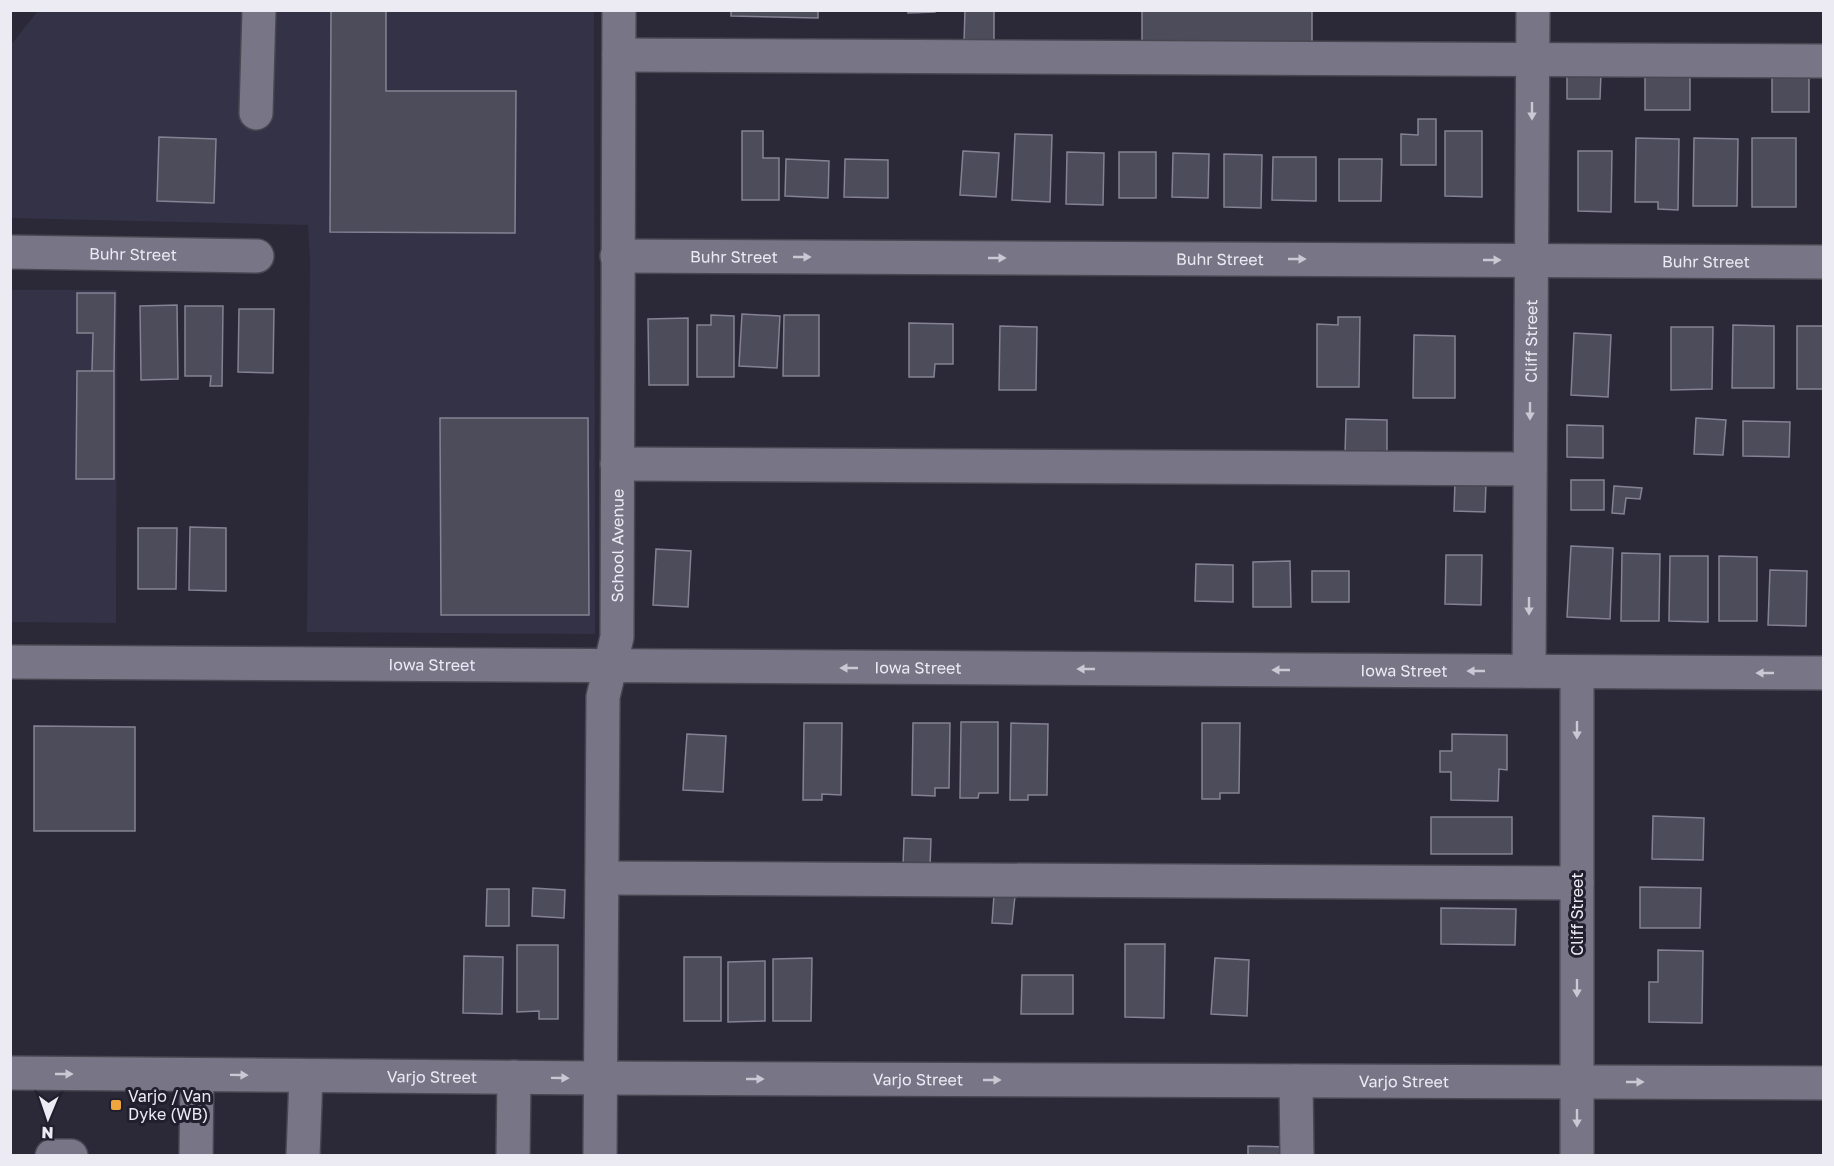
<svg xmlns="http://www.w3.org/2000/svg" width="1834" height="1166" viewBox="0 0 1834 1166" font-family="'Golos Text',sans-serif">
<rect width="100%" height="100%" fill="#2b2937"/>
<path fill="#343246" d="M38 11H594L595 634 307 632 310 260 308 225 11 218 10 46Z
M11 290H117L116 623 11 622Z"/>
<path fill="#4d4c5b" stroke="#848293" stroke-width="1.5" d="M331 10H386V91H516L515 233 330 232Z
M731 10H818V18L731 16Z
M908 10H935V12L908 13Z
M965 10H994V42H964Z
M1142 10H1312V44H1142Z
M1772 71 1809 72V112H1772Z
M1567 73H1601L1600 99H1567Z
M1645 73H1690V110H1645Z
M1418 119H1436V165H1401V134L1418 135Z
M742 131H763V158H779V200H742Z
M1445 131H1482V197L1445 196Z
M1015 134 1052 135 1050 202 1012 200Z
M159 137 216 139 214 203 157 201Z
M1636 138 1679 139 1678 210 1658 209V202H1635Z
M1694 138 1738 139 1737 206H1693Z
M1752 138H1796V207H1752Z
M963 151 999 153 996 197 960 195Z
M1578 151H1612L1611 212 1578 211Z
M1067 152 1104 153 1103 205 1066 204Z
M1119 152H1156V198H1119Z
M1173 153 1209 154 1208 198 1172 197Z
M1224 154 1262 155 1261 208 1224 207Z
M1273 157H1316V201L1272 200Z
M786 159 829 161 828 198 785 196Z
M845 159 888 160V198L844 197Z
M1339 159H1382L1381 201H1339Z
M77 293H115L114 371H92L93 333H77Z
M177 305 178 379 141 380 140 306Z
M185 306H223L222 386H210L211 376H185Z
M239 309H274L273 373 238 372Z
M742 314 780 316 777 368 739 366Z
M711 315 734 316V377H697V325H711Z
M784 315H819V376H783Z
M1338 317H1360L1359 387H1317V324L1338 325Z
M688 318V385H649L648 319Z
M909 323 953 324V364H935L934 377H909Z
M1733 325 1774 326V388H1732Z
M1000 326 1037 327 1036 390H999Z
M1797 326H1824V389H1797Z
M1671 327H1713L1712 389 1671 390Z
M1574 333 1611 335 1608 397 1571 395Z
M1414 335 1455 336V398H1413Z
M77 371H114V479H76Z
M440 418H588L589 615H441Z
M1696 418 1726 420 1723 455 1694 454Z
M1346 419 1387 420V454H1345Z
M1743 421 1790 422 1789 457 1743 456Z
M1567 425 1603 426V458L1567 457Z
M1571 480H1604V510H1571Z
M1455 482 1486 483 1485 512 1454 511Z
M1614 486 1642 488 1640 499 1626 498 1624 514 1612 513Z
M190 527 226 528V591L189 590Z
M138 528H177L176 589H138Z
M1571 546 1613 548 1610 619 1567 617Z
M656 549 691 551 688 607 653 605Z
M1622 553 1660 554 1659 621H1621Z
M1446 555H1482L1481 605 1445 604Z
M1670 556H1708V622L1669 621Z
M1719 556 1757 557V621H1719Z
M1290 561 1291 607H1253V562Z
M1196 564 1233 565V602L1195 601Z
M1770 570 1807 571 1806 626 1768 625Z
M1312 571H1349V602H1312Z
M961 722H998V793H979L978 798H960Z
M804 723H842L841 795 822 794V800H803Z
M913 723H950L949 788H935V796L912 795Z
M1011 723 1048 724 1047 795H1028V800H1010Z
M1202 723H1240L1239 793H1220V799H1202Z
M34 726 135 727V831H34Z
M687 734 726 736 723 792 683 790Z
M1452 734 1507 735V770L1499 769 1498 801 1451 800V772H1440V751H1452Z
M1653 816 1704 818 1703 860 1652 859Z
M1431 817H1512V854H1431Z
M904 838 931 839 930 867 903 866Z
M1640 887 1701 888 1700 928H1640Z
M533 888 565 890 564 918 532 916Z
M487 889H509V926H486Z
M994 895 1015 896 1012 924 992 923Z
M1441 908 1516 909 1515 945 1441 944Z
M1125 944H1165L1164 1018 1125 1017Z
M517 945H558V1019H539V1011L517 1012Z
M1658 950 1703 951 1702 1023 1649 1022V982H1658Z
M464 956 503 957 502 1014 463 1013Z
M684 957H721V1021H684Z
M812 958 811 1021H773V959Z
M1215 958 1249 960 1247 1016 1211 1014Z
M765 961V1021L728 1022V962Z
M1022 975H1073V1014H1021Z
M1248 1146 1287 1147V1156H1248Z"/>
<g fill="none" stroke-linecap="round" stroke-linejoin="round">
<defs>
<g id="minor">
<path d="M619 55 1824 61"/>
<path d="M256 113 259 10"/>
<path id="s1" d="M10 252 257 256"/>
<path id="s2" d="M617 256 1824 262"/>
<path d="M617 464 1530 469"/>
<path id="s3" d="M10 662 1824 673"/>
<path id="s4" d="M1529 671 1533 10"/>
<path d="M602 878 1577 883"/>
<path id="s5" d="M10 1073 601 1078 1824 1083"/>
<path d="M1296 1081 1297 1156"/>
<path d="M52 1156H71"/>
<path d="M196 1156 197 1075"/>
<path d="M303 1156 306 1076"/>
<path d="M513 1156 514 1077"/>
<path id="s6" d="M600 1156 603 697 617 637 619 10"/>
<path d="M1577 1156V672"/>
</g>
</defs>
<use href="#minor" stroke="#474651" stroke-width="36"/>
<use href="#minor" stroke="#777586" stroke-width="33"/>
</g>
<defs><path id="oneway-solid" d="M-6-.8H1V-3.2L6.5 0L1 3.2V.8H-6Z" transform="scale(1.5)"/></defs>
<g fill="#c9c8d3">
<use href="#oneway-solid" transform="translate(1532 111) rotate(90)"/>
<use href="#oneway-solid" transform="translate(802 257)"/>
<use href="#oneway-solid" transform="translate(997 258)"/>
<use href="#oneway-solid" transform="translate(1297 259)"/>
<use href="#oneway-solid" transform="translate(1492 260)"/>
<use href="#oneway-solid" transform="translate(1530 411) rotate(90)"/>
<use href="#oneway-solid" transform="translate(1529 606) rotate(90)"/>
<use href="#oneway-solid" transform="translate(849 668) rotate(-180)"/>
<use href="#oneway-solid" transform="translate(1086 669) rotate(-180)"/>
<use href="#oneway-solid" transform="translate(1281 670) rotate(-180)"/>
<use href="#oneway-solid" transform="translate(1476 671) rotate(-180)"/>
<use href="#oneway-solid" transform="translate(1765 673) rotate(-180)"/>
<use href="#oneway-solid" transform="translate(1577 730) rotate(90)"/>
<use href="#oneway-solid" transform="translate(1577 988) rotate(90)"/>
<use href="#oneway-solid" transform="translate(64 1074)"/>
<use href="#oneway-solid" transform="translate(239 1075) rotate(1)"/>
<use href="#oneway-solid" transform="translate(560 1078) rotate(1)"/>
<use href="#oneway-solid" transform="translate(755 1079)"/>
<use href="#oneway-solid" transform="translate(992 1080)"/>
<use href="#oneway-solid" transform="translate(1635 1082)"/>
<use href="#oneway-solid" transform="translate(1577 1118) rotate(90)"/>
</g>
<rect fill="#f0a63f" stroke="#211f2d" stroke-width="2" x="110" y="1099" width="12" height="12" rx="3"/>
<g text-anchor="middle" dominant-baseline="central" stroke-width="6" stroke-linejoin="round" paint-order="stroke">
<g font-size="16" fill="#ecebf4" stroke="#211f2d">
<text stroke="none"><textPath href="#s1" startOffset="123">Buhr Street</textPath></text>
<text stroke="none"><textPath href="#s2" startOffset="117">Buhr Street</textPath></text>
<text stroke="none"><textPath href="#s2" startOffset="603">Buhr Street</textPath></text>
<text stroke="none"><textPath href="#s2" startOffset="1089">Buhr Street</textPath></text>
<text stroke="none"><textPath href="#s4" startOffset="330">Cliff Street</textPath></text>
<text stroke="none"><textPath href="#s6" startOffset="612">School Avenue</textPath></text>
<text stroke="none"><textPath href="#s3" startOffset="422">Iowa Street</textPath></text>
<text stroke="none"><textPath href="#s3" startOffset="908">Iowa Street</textPath></text>
<text stroke="none"><textPath href="#s3" startOffset="1394">Iowa Street</textPath></text>
<text transform="translate(1577 914) rotate(-90)">Cliff Street</text>
<text stroke="none"><textPath href="#s5" startOffset="422">Varjo Street</textPath></text>
<text stroke="none"><textPath href="#s5" startOffset="908">Varjo Street</textPath></text>
<text stroke="none"><textPath href="#s5" startOffset="1394">Varjo Street</textPath></text>
</g>
<g font-size="16" fill="#ecebf4" stroke="#211f2d" text-anchor="start">
<text x="128" y="1096">Varjo / Van<tspan x="128" dy="18">Dyke (WB)</tspan></text>
</g>
</g>
<rect width="1834" height="1166" fill="none" stroke="#ecebf4" stroke-width="24"/>
<g transform="translate(48 1118) rotate(182)" stroke="#211f2d" stroke-width="4.5" paint-order="stroke">
<path d="M0-4.5L10 22L0 15L-10 22Z" fill="#ecebf4"/>
<text y="-9" font-size="16" font-weight="bold" text-anchor="middle" fill="#ecebf4">N</text>
</g>
</svg>
